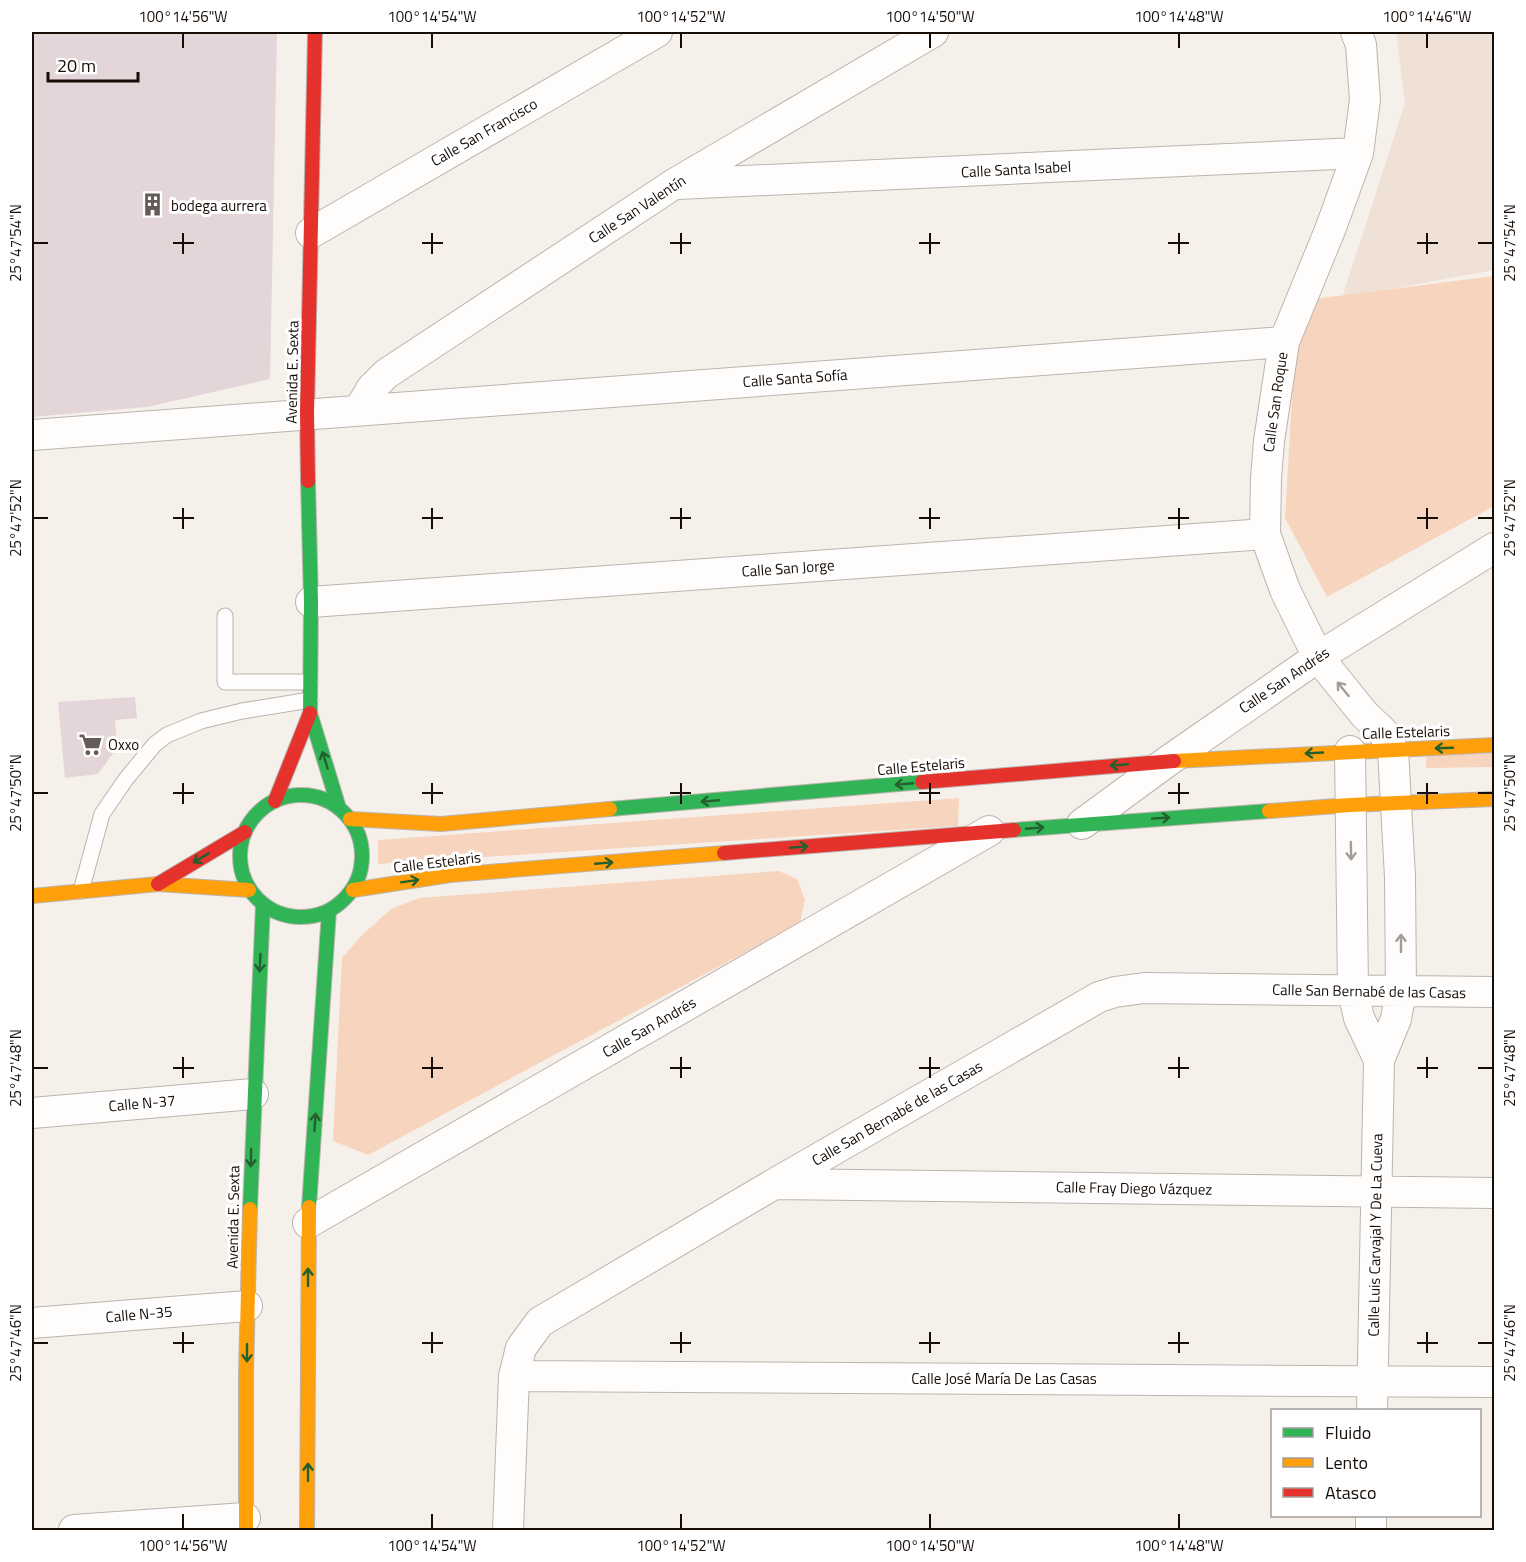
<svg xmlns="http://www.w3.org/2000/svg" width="1526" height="1562" viewBox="0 0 1526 1562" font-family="'Titillium Web',sans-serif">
<rect width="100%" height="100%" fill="#f6f0eb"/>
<path fill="#f0e1d7" d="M1396 32H1494V270L1342 298 1405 103Z"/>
<path fill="#f7d4bd" d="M1494 276V506L1327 597 1285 518 1295 349 1314 299Z
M1494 753V767L1426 768 1427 755Z
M959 798 958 826 378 864V840Z
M779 871 797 879 805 900 800 923 368 1155 333 1141 342 958 362 935 391 909 419 898Z"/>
<path fill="#e4d5d9" d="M32 32H277L270 379 147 407 32 417Z
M135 697 137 718 115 720 117 748 98 774 65 778 58 702Z"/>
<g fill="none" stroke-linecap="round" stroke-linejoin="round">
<defs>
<path id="lane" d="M225 616V682H310
M81 891 102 814 126 779 155 744 167 735 201 721 242 711 310 700"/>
<path id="street" d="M1356 32 1361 45 1365 100 1358 153 1330 230 1284 342 1269 441 1266 478 1265 534 1285 590 1318 657 1364 714 1383 732 1393 750 1400 877 1401 991 1396 1019 1379 1060 1372 1410
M678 184 1358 153
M311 233 657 32
M359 410 372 388 386 374 674 184 933 32
M32 435 1284 342
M311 602 1265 534
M1350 751 1353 991 1359 1018 1379 1060
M1082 824 1168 761 1318 657 1494 548
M32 1113 253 1094
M775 1184 1494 1193
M308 1223 989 831
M32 1323 247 1306
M514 1376 1494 1382
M74 1530 245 1518
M508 1530 514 1376 521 1348 540 1322 774 1184 1099 997 1115 992 1144 988 1494 992
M1371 1530V1516"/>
<path id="fast" d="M308 481 311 602 310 713 339 808
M240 856a61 61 0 1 1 122 0a61 61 0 1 1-122 0Z
M610 809 922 782
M1014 830 1269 811
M309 1207 329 911
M250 1209 263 904"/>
<path id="slow" d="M1174 761 1494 745
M1269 811 1350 805 1494 799
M350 819 441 824 610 809
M353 890 450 875 724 853
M32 896 158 884 249 890
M246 1530V1374L250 1209
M307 1530 309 1207"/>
<path id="jam" d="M308 481 307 413 315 32
M922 782 1174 761
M275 801 310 713
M724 853 1014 830
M158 884 245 832"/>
</defs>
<use href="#lane" stroke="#bbb4ae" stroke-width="17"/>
<use href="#street" stroke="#bbb4ae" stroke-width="32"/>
<use href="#fast" stroke="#bbb4ae" stroke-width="16"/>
<use href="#slow" stroke="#bbb4ae" stroke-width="16"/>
<use href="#jam" stroke="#bbb4ae" stroke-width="16"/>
<use href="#lane" stroke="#fefdfc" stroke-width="15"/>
<use href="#street" stroke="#fefdfc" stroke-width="30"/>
<use href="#fast" stroke="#30b455" stroke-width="14"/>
<use href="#slow" stroke="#ff9f0a" stroke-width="14"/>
<use href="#jam" stroke="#e5322d" stroke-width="14"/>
</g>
<defs><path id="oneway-shaft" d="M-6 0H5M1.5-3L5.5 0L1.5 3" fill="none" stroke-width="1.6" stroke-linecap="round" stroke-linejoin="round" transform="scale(1.5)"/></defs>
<g stroke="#a29d9a">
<use href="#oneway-shaft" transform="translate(1343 689) rotate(-129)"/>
<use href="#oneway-shaft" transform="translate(1351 851) rotate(89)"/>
<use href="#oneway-shaft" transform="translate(1401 943) rotate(-90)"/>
</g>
<g stroke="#24602e">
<use href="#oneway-shaft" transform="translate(1444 748) rotate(178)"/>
<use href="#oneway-shaft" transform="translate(1314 753) rotate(177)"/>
<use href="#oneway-shaft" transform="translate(325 760) rotate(-107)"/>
<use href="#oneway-shaft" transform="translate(1119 765) rotate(175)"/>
<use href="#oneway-shaft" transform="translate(904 784) rotate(175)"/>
<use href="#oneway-shaft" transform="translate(710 801) rotate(175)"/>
<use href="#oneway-shaft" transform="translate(1161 818) rotate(-4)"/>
<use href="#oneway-shaft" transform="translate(1035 828) rotate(-5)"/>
<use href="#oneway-shaft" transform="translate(799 847) rotate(-5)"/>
<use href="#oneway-shaft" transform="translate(201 858) rotate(149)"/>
<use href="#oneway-shaft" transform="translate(604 863) rotate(-5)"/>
<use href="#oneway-shaft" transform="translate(410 881) rotate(-9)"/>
<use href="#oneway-shaft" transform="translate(260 963) rotate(93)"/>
<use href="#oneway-shaft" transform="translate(315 1122) rotate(-86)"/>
<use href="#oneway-shaft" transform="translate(251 1158) rotate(91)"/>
<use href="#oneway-shaft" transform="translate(308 1277) rotate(-90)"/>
<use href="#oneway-shaft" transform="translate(247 1353) rotate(90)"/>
<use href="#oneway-shaft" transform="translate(308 1472) rotate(-90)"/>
</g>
<path fill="none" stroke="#170d07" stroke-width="2" d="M183 33V48M432 33V48M681 33V48M930 33V48M1179 33V48M1427 33V48M183 233V254M432 233V254M681 233V254M930 233V254M1179 233V254M1427 233V254M33 243H48M173 243H194M422 243H443M670 243H691M919 243H940M1168 243H1189M1417 243H1438M1478 243H1493M183 508V529M432 508V529M681 508V529M930 508V529M1179 508V529M1427 508V529M33 518H48M173 518H194M422 518H443M670 518H691M919 518H940M1168 518H1189M1417 518H1438M1478 518H1493M183 783V804M432 783V804M681 783V804M930 783V804M1179 783V804M1427 783V804M33 793H48M173 793H194M422 793H443M670 793H691M919 793H940M1168 793H1189M1417 793H1438M1478 793H1493M183 1057V1078M432 1057V1078M681 1057V1078M930 1057V1078M1179 1057V1078M1427 1057V1078M33 1068H48M173 1068H194M422 1068H443M670 1068H691M919 1068H940M1168 1068H1189M1417 1068H1438M1478 1068H1493M183 1332V1353M432 1332V1353M681 1332V1353M930 1332V1353M1179 1332V1353M1427 1332V1353M33 1343H48M173 1343H194M422 1343H443M670 1343H691M919 1343H940M1168 1343H1189M1417 1343H1438M1478 1343H1493M183 1514V1529M432 1514V1529M681 1514V1529M930 1514V1529M1179 1514V1529"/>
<defs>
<symbol id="building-bare" viewBox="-9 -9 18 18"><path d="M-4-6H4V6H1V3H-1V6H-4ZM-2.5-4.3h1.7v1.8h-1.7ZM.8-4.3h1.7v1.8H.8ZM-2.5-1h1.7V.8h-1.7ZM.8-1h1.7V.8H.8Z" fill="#655c57" stroke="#fff" stroke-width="2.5" paint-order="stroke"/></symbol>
<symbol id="supermarket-bare" viewBox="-9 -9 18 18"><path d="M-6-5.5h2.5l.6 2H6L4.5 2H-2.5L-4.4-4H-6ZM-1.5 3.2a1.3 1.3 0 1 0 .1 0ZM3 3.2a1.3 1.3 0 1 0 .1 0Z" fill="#655c57" stroke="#fff" stroke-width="2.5" paint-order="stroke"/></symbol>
</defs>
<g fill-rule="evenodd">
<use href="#building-bare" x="136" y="188" width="33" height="33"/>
<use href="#supermarket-bare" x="74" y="728" width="33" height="33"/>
</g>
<g text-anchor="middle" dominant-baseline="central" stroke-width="6" stroke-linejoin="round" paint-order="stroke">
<g font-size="15" fill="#170d07" stroke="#fff">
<text transform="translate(484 132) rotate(-30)">Calle San Francisco</text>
<text transform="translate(1016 169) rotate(-3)">Calle Santa Isabel</text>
<text transform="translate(637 209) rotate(-33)">Calle San Valentín</text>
<text transform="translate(292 372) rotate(-89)">Avenida E. Sexta</text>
<text transform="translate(795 378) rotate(-4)">Calle Santa Sofía</text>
<text transform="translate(1275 402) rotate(-82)">Calle San Roque</text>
<text transform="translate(788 568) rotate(-4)">Calle San Jorge</text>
<text transform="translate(1284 680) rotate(-34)">Calle San Andrés</text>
<text transform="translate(1406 732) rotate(-2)">Calle Estelaris</text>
<text transform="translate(921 766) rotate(-5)">Calle Estelaris</text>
<text transform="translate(437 862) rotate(-7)">Calle Estelaris</text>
<text transform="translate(1369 991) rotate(1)">Calle San Bernabé de las Casas</text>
<text transform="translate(649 1027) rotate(-30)">Calle San Andrés</text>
<text transform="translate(142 1103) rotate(-5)">Calle N-37</text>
<text transform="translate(897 1113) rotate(-30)">Calle San Bernabé de las Casas</text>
<text transform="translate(1134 1188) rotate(1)">Calle Fray Diego Vázquez</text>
<text transform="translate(233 1217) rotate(-89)">Avenida E. Sexta</text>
<text transform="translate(1375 1235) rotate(-89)">Calle Luis Carvajal Y De La Cueva</text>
<text transform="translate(139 1314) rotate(-5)">Calle N-35</text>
<text x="1004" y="1378">Calle José María De Las Casas</text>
</g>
<g font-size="15" fill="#170d07" stroke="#fff" text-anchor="start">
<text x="171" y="205">bodega aurrera</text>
<text x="108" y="744">Oxxo</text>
</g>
</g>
<rect width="1526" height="1562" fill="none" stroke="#ffffff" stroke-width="66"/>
<rect x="1271" y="1409" width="210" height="108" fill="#ffffff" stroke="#a29e9c" stroke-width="1.5"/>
<rect x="1283" y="1428" width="30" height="9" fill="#30b455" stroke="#a29e9c" stroke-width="1.5"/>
<text x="1325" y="1439" font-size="18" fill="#170d07">Fluido</text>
<rect x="1283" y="1458" width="30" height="9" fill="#ff9f0a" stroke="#a29e9c" stroke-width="1.5"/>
<text x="1325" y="1469" font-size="18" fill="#170d07">Lento</text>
<rect x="1283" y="1488" width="30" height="9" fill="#e5322d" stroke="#a29e9c" stroke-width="1.5"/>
<text x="1325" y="1499" font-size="18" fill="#170d07">Atasco</text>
<path d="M48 72v9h90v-9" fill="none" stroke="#170d07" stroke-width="3"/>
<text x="57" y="72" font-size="18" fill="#170d07" stroke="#ffffff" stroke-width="4.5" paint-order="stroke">20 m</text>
<rect x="33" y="33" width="1460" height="1496" fill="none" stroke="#170d07" stroke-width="2"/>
<g font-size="15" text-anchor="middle" fill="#170d07">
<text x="183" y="22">100°14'56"W</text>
<text x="432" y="22">100°14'54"W</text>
<text x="681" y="22">100°14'52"W</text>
<text x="930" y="22">100°14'50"W</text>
<text x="1179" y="22">100°14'48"W</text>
<text x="1427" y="22">100°14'46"W</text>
<text transform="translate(16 243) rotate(-90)" y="5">25°47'54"N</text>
<text transform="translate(1510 243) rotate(-90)" y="5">25°47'54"N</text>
<text transform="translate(16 518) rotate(-90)" y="5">25°47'52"N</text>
<text transform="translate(1510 518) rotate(-90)" y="5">25°47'52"N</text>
<text transform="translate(16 793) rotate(-90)" y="5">25°47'50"N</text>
<text transform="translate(1510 793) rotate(-90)" y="5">25°47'50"N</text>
<text transform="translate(16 1068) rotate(-90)" y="5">25°47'48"N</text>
<text transform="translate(1510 1068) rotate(-90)" y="5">25°47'48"N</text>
<text transform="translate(16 1343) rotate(-90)" y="5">25°47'46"N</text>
<text transform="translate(1510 1343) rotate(-90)" y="5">25°47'46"N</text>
<text x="183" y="1551">100°14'56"W</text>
<text x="432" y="1551">100°14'54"W</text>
<text x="681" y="1551">100°14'52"W</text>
<text x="930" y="1551">100°14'50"W</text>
<text x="1179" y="1551">100°14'48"W</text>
</g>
</svg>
